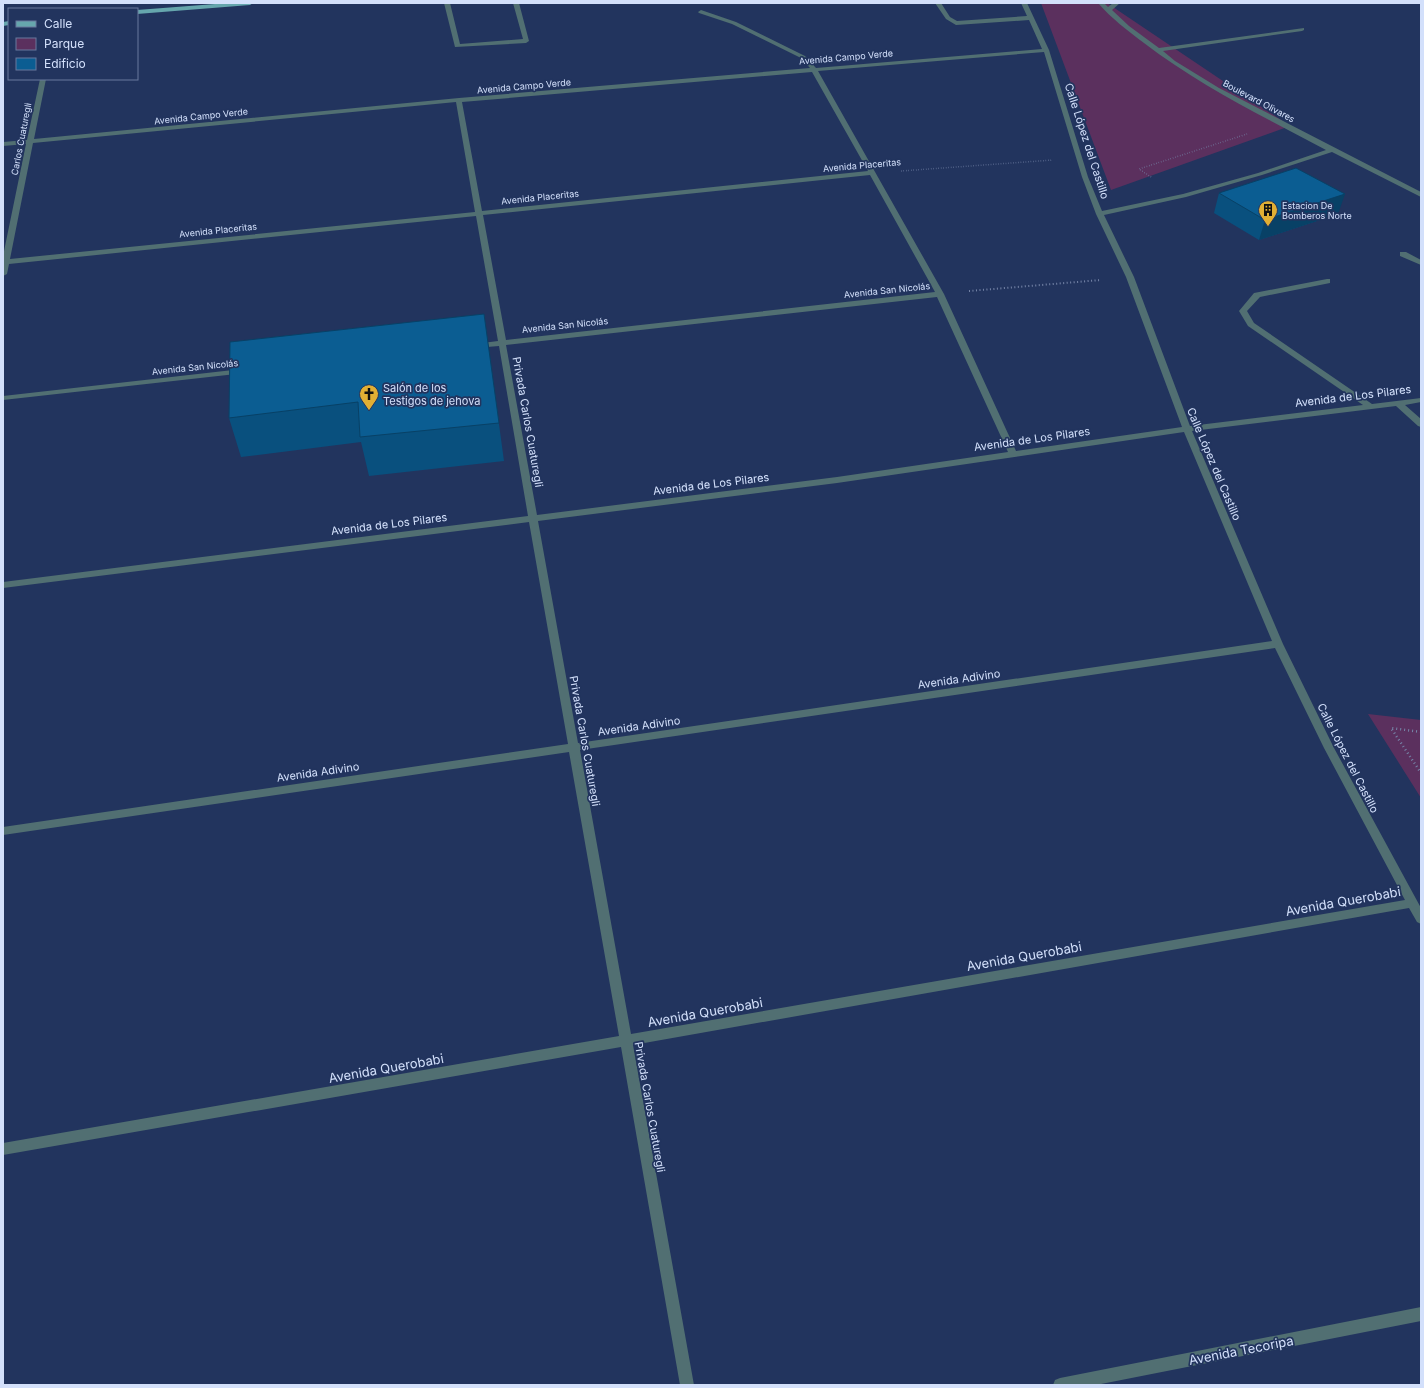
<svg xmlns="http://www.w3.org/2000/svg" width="1424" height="1388" viewBox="0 0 1424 1388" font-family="Inter,sans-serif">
<rect width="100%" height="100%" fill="#22345e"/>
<path fill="#5b305e" d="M1041 3H1107L1290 126 1111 190Z
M1368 714 1421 720V798Z"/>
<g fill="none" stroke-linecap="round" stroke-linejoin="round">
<path stroke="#7685a8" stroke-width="1.5" stroke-dasharray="0.5 2" stroke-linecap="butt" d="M901 171 1053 160
M1151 177 1139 169 1247 134"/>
<path stroke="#7685a8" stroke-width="2" stroke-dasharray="1 2.5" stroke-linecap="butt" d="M969 291 1101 280"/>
<path stroke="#7685a8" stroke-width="2.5" stroke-dasharray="1 3" stroke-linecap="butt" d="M1421 732 1391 728 1421 773"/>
<path fill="#516f72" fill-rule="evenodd" d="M444 3H450L460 44 523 39 513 3H519L529 41 526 43 455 47Z
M935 3H941L950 17 957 21 1027 16 1021 3H1027L1049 50 1088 177 1102 211 1183 194 1258 173 1326 150C1264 117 1200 86 1144 43 1128 31 1111 18 1098 3H1104L1108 7 1113 3H1120L1112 10 1129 26 1159 48 1304 28V30L1302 31 1163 51 1175 61 1219 88 1421 192V197L1419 196 1332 152 1262 175 1186 197 1104 215 1134 277 1190 426 1363 405 1248 326 1239 311 1254 293 1327 279H1330V283L1260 297 1247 311 1254 323 1372 404 1421 398V402L1405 405 1421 419V427L1418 426 1396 406 1192 431 1283 644 1334 748 1421 908V924L1417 922 1409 908 633 1045 694 1385H680L621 1047 3 1155V1143L619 1036 569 752 3 835V827L568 744 529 522 3 588V582L528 516 499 346 475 348 471 346 475 344 498 341 476 216 9 264 7 274 3 276V256L26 144 3 146V142L27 140 40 79H46L34 139 459 98 810 68 801 58 732 24 699 13 698 12 701 10 736 22 805 56 816 68 1042 49 1029 20 956 25 946 19ZM1044 52 1082 177 1096 214 1126 277 1182 427 1016 451 944 294 818 71ZM812 72 868 171 482 211 462 102ZM456 102 475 212 10 259 33 143ZM870 175 935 292 506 340 483 215ZM937 297 1008 452 837 477 537 515 506 345ZM1184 432 1272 641 578 743 538 521 837 483ZM1275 648 1324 748 1405 900 631 1034 580 750Z
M1400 252H1406L1421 260V265L1400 256Z
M242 369 246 371 245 373 3 400V396Z
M1421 1307V1321L1096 1385H1053L1055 1380 1060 1378Z"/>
<path fill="#66a6ad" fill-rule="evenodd" d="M228 3H253L250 5 137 14V10Z
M9 21V25L3 26V22Z"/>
</g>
<path fill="#09507e" d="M1219 193 1338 214 1259 240 1214 213Z
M484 314 504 461 369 476 361 442 241 457 229 418Z"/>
<path fill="#084166" d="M1345 194 1338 214 1259 240 1265 220Z"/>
<path fill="#0b5d92" stroke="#084166" d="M1296 168 1345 194 1265 220 1219 193Z
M484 314 499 423 360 437 358 402 229 418 230 342Z"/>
<defs>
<symbol id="building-pin" viewBox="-11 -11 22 30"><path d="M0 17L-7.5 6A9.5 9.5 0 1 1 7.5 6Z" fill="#e1af34" stroke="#22345e"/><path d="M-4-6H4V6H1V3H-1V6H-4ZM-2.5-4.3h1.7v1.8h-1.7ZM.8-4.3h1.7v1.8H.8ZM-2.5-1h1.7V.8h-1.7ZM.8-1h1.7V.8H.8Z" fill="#111"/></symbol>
<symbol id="church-pin" viewBox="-11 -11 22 30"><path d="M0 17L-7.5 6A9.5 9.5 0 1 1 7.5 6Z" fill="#e1af34" stroke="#22345e"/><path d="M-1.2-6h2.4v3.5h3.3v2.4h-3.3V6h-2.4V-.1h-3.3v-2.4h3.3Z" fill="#111"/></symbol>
</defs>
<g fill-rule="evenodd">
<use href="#building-pin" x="1257" y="199" width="22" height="30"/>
<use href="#church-pin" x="358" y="383" width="22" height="30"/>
</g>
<g text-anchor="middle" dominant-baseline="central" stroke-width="3.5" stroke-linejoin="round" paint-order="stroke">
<g font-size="9" fill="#d3e0fb" stroke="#22345e">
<text transform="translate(846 57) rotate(-5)">Avenida Campo Verde</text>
<text transform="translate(524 86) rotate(-5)">Avenida Campo Verde</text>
<text transform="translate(1259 101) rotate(28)">Boulevard Olivares</text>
<text transform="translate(201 116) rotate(-6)">Avenida Campo Verde</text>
<text transform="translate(21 139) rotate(-79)">Carlos Cuaturegli</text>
<text transform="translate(862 165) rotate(-5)">Avenida Placeritas</text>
<text transform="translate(540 197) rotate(-6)">Avenida Placeritas</text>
<text transform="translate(218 230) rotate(-6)">Avenida Placeritas</text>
<text transform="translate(887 290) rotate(-6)">Avenida San Nicolás</text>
<text transform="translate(565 325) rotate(-6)">Avenida San Nicolás</text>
<text transform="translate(195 367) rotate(-6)">Avenida San Nicolás</text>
</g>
<g font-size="9" fill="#d3e0fb" stroke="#22345e" text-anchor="start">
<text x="1282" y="205">Estacion De<tspan x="1282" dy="10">Bomberos Norte</tspan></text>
</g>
<g font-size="11" fill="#d3e0fb" stroke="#22345e">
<text transform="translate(1087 141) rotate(72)">Calle López del Castillo</text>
<text transform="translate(1353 396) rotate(-7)">Avenida de Los Pilares</text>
<text transform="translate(528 422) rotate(80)">Privada Carlos Cuaturegli</text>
<text transform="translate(1032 439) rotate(-8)">Avenida de Los Pilares</text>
<text transform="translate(1214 464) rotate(67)">Calle López del Castillo</text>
<text transform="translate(711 484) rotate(-7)">Avenida de Los Pilares</text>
<text transform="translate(389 524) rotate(-7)">Avenida de Los Pilares</text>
<text transform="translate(959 679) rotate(-8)">Avenida Adivino</text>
<text transform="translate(639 726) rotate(-8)">Avenida Adivino</text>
<text transform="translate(585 741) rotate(80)">Privada Carlos Cuaturegli</text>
<text transform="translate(1348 758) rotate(63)">Calle López del Castillo</text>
<text transform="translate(318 772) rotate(-8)">Avenida Adivino</text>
<text transform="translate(650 1107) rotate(80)">Privada Carlos Cuaturegli</text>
</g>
<g font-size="11" fill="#d3e0fb" stroke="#22345e" text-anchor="start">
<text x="383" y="388">Salón de los<tspan x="383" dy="13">Testigos de jehova</tspan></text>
</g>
<g font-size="13" fill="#d3e0fb" stroke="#22345e">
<text transform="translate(1343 901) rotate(-10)">Avenida Querobabi</text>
<text transform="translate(1024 956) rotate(-10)">Avenida Querobabi</text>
<text transform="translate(705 1012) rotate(-10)">Avenida Querobabi</text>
<text transform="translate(386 1068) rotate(-10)">Avenida Querobabi</text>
<text transform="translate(1241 1350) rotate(-11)">Avenida Tecoripa</text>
</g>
</g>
<rect width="1424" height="1388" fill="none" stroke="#d3e0fb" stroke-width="8"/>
<rect x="8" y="8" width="130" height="72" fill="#22345e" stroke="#69799d"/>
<rect x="16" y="21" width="20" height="6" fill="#66a6ad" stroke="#69799d"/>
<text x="44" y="28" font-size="12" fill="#d3e0fb">Calle</text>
<rect x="16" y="38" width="20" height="12" fill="#5b305e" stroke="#69799d"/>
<text x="44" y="48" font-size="12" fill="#d3e0fb">Parque</text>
<rect x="16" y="58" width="20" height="12" fill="#0b5d92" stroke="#69799d"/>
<text x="44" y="68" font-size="12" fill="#d3e0fb">Edificio</text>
</svg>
